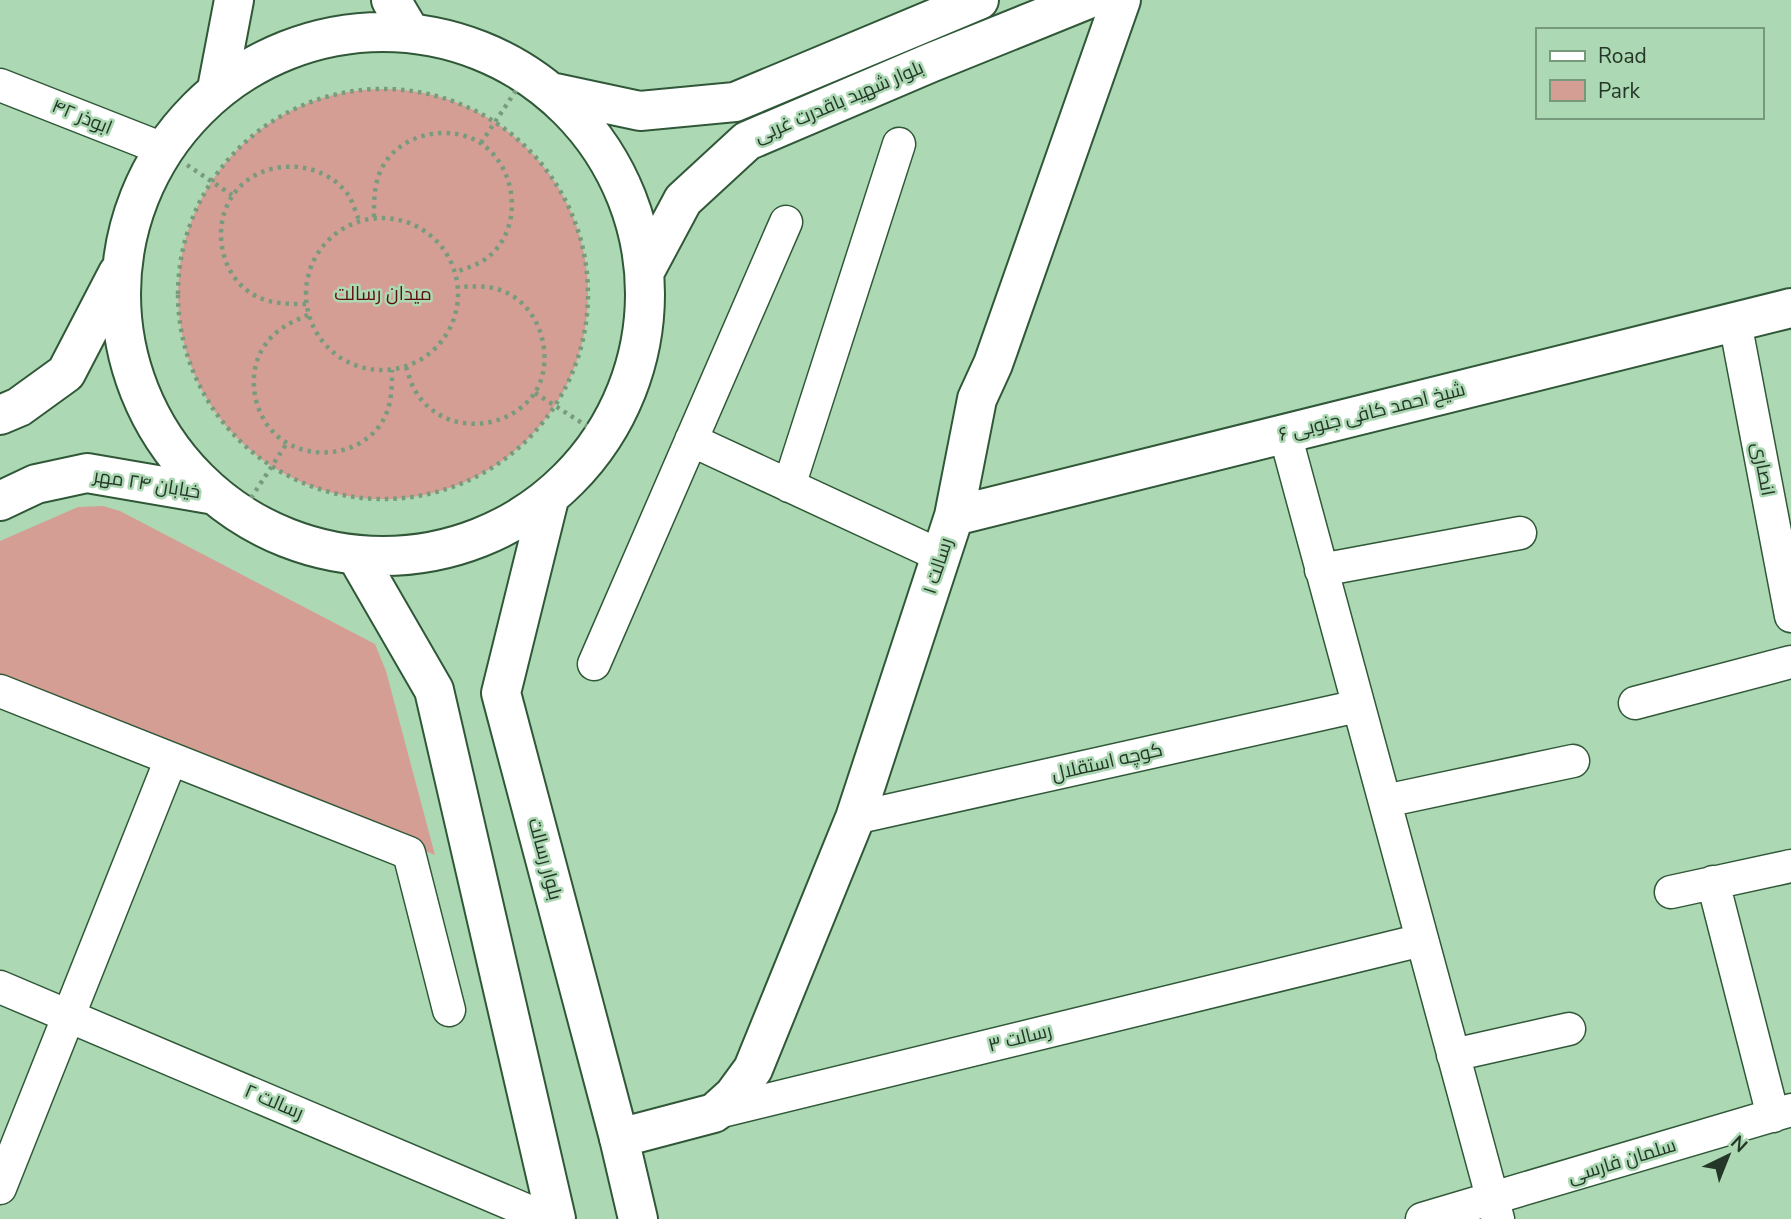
<svg xmlns="http://www.w3.org/2000/svg" width="1791" height="1219" viewBox="0 0 1791 1219" font-family="'Nunito Sans',Cairo,sans-serif">
<rect width="100%" height="100%" fill="#acd9b3"/>
<path fill="#d59e94" d="M178 294a205 205 0 1 1 410 0a205 205 0 1 1-410 0Z
M103 506 120 511 375 644 386 671 435 855 0 677V541L78 507Z"/>
<g fill="none" stroke-linecap="round" stroke-linejoin="round">
<defs>
<path id="minor" d="M0 85 163 149
M1735 322 1791 616
M1285 434 1498 1219
M691 440 941 556
M789 486 899 144
M1321 570 1520 533
M594 664 786 222
M0 691 409 853 449 1010
M1635 703 1791 662
M1385 801 1573 761
M855 818 1358 706
M1713 882 1773 1116
M1671 892 1791 866
M0 987 547 1219
M1453 1055 1569 1029
M714 1113 1422 940
M0 1188 171 759
M1422 1219 1791 1110"/>
<path id="tertiary" d="M954 516 1791 308
M619 1138 714 1113 734 1095 753 1069 855 818 954 516 977 399 993 364 1121 0"/>
<path id="secondary" d="M391 0 410 32
M121 294a262 262 0 1 1 524 0a262 262 0 1 1-524 0Z
M217 89 234 0
M551 92 640 111 735 102 979 0
M645 271 683 200 747 141 930 63 1086 0
M0 415 19 407 66 373 118 273
M549 499 501 693 619 1138 638 1219
M0 501 36 484 87 473 215 495
M356 555 434 690 556 1219"/>
</defs>
<use href="#minor" stroke="#305838" stroke-width="35"/>
<use href="#tertiary" stroke="#305838" stroke-width="42"/>
<use href="#secondary" stroke="#305838" stroke-width="42"/>
<path stroke="#789b7e" stroke-width="4.5" stroke-dasharray="3.5 5" stroke-linecap="butt" d="M178 294a205 205 0 1 1 410 0a205 205 0 1 1-410 0Z
M481 143 517 89
M187 165 232 195
M374 217C374 199 374 182 383 166 401 133 451 123 482 144 520 171 524 236 481 262 473 266 464 269 456 272
M306 294a76 76 0 1 1 152 0a76 76 0 1 1-152 0Z
M306 304C287 304 270 304 254 295 220 276 211 226 233 195 259 157 322 157 349 196 353 203 356 213 359 220
M308 315C291 322 276 329 265 345 243 376 255 425 287 443 318 461 363 453 382 422 392 406 392 388 392 370
M406 367C409 375 411 385 416 392 442 435 506 433 534 394 555 363 543 313 511 295 494 285 478 286 459 287
M535 393 604 437
M251 498 287 443"/>
<use href="#minor" stroke="#fff" stroke-width="32"/>
<use href="#tertiary" stroke="#fff" stroke-width="38"/>
<use href="#secondary" stroke="#fff" stroke-width="38"/>
</g>
<g text-anchor="middle" dominant-baseline="central" stroke-width="5" stroke-linejoin="round" paint-order="stroke">
<g font-size="19" fill="#243627" stroke="#acd9b3">
<text transform="translate(839 102) rotate(-23)">بلوار شهید باقدرت غربی</text>
<text transform="translate(82 117) rotate(22)">ابوذر ۴۲</text>
<text transform="translate(1372 412) rotate(-14)">شیخ احمد کافی جنوبی ۶</text>
<text transform="translate(1763 469) rotate(79)">انصاری</text>
<text transform="translate(147 484) rotate(9)">خیابان ۲۴ مهر</text>
<text transform="translate(938 566) rotate(-72)">رسالت ۱</text>
<text transform="translate(1107 762) rotate(-13)">کوچه استقلال</text>
<text transform="translate(545 859) rotate(75)">بلوار رسالت</text>
<text transform="translate(1020 1038) rotate(-14)">رسالت ۳</text>
<text transform="translate(274 1102) rotate(23)">رسالت ۲</text>
<text transform="translate(1622 1161) rotate(-17)">سلمان فارسی</text>
</g>
<g font-size="19" fill="#5e0e08" stroke="#acd9b3">
<text x="383" y="294">میدان رسالت</text>
</g>
</g>
<rect x="1536" y="28" width="228" height="91" fill="#acd9b3" stroke="#76987b" stroke-width="2"/>
<rect x="1550" y="51" width="35" height="10" fill="#ffffff" stroke="#76987b" stroke-width="2"/>
<text x="1598" y="63" font-size="21" fill="#243627">Road</text>
<rect x="1550" y="80" width="35" height="21" fill="#d59e94" stroke="#76987b" stroke-width="2"/>
<text x="1598" y="98" font-size="21" fill="#243627">Park</text>
<g transform="translate(1728 1156) rotate(43)" stroke="#acd9b3" stroke-width="5" paint-order="stroke">
<path d="M0-5L12 26L0 18L-12 26Z" fill="#243627"/>
<text y="-10" font-size="19" font-weight="bold" text-anchor="middle" fill="#243627">N</text>
</g>
</svg>
